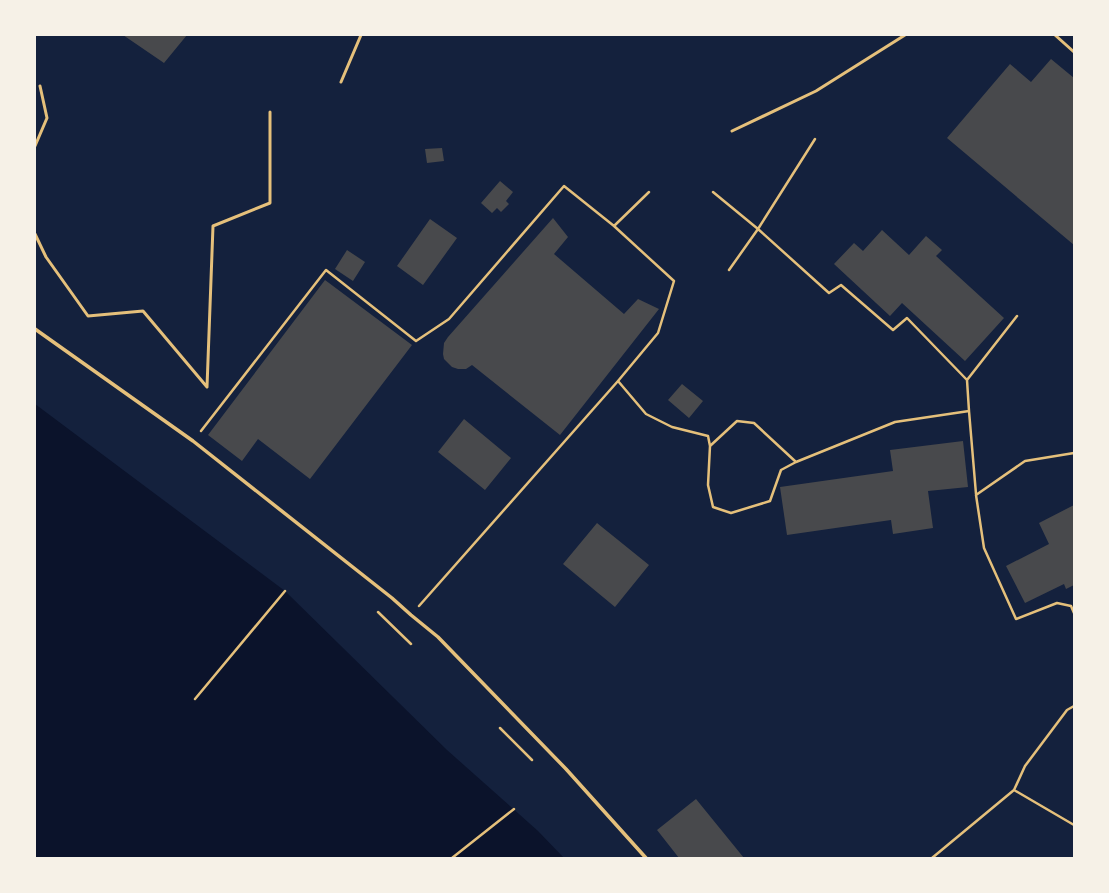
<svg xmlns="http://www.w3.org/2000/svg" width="1109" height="893" viewBox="0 0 1109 893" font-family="'Playfair Display',serif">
<rect width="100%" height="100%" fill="#14213d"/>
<path fill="#0b132b" d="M35 404 285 591 447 750 538 831 564 858H35Z"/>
<path fill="#48494c" d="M123 35H187L164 63Z
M1051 59 1074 78V245L947 138 1010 64 1031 82Z
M442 148 444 161 427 163 425 149Z
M500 181 513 192 506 201 509 204 501 212 497 208 492 213 481 203Z
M553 218 568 237 554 254 624 314 638 299 659 309 560 435 472 365 466 369H458L452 367 444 359 443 354 444 343 448 337Z
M430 219 457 238 423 285 397 266Z
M882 230 909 255 926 236 942 250 936 256 1004 318 965 361 902 303 890 316 834 264 854 243 863 251Z
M347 250 365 262 353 281 335 269Z
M325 280 412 345 310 479 258 439 242 461 208 435Z
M682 384 703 401 689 418 668 400Z
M464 419 511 458 485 490 438 452Z
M963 441 968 487 928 491 933 528 893 534 891 520 787 535 780 487 893 471 890 450Z
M1074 505V585L1066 589 1064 584 1025 603 1006 566 1049 544 1039 523Z
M597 523 649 565 615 607 563 564Z
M696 799 744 858H679L657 830Z"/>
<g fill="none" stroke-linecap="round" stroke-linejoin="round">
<path stroke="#e5c07b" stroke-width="2.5" d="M649 192 614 226 674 281 658 333 618 381 646 414 672 427 708 436 710 446 737 421 754 423 796 462
M729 270 758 229 815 139
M967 380 1017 316
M969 411 976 494
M201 431 326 270 416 341 449 319 564 186 614 226
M710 446 708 485 713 507 731 513 770 501 781 470 796 462 895 422 969 411 967 380 907 318 893 330 841 285 829 293 758 229 713 192
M1074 453 1025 461 976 495 984 548 1016 619 1057 603 1071 606 1074 613
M419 606 618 381
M378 612 411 644
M195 699 285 591
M500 728 532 760
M1014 790 1074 825
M452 858 514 809
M932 858 1014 790 1025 766 1067 710 1074 706"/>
<path stroke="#e5c07b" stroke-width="3" d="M1055 35 1074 52
M341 82 361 35
M732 131 816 91 905 35
M35 146 47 118 40 86
M35 234 46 257 88 316 143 311 207 387
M207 387 213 226 270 203V112"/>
<path stroke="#e5c07b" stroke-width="3.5" d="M35 329 193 441 392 598 411 615 438 637 566 769 646 858"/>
</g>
<rect width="1109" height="893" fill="none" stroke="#f6f1e7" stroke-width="72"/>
</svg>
